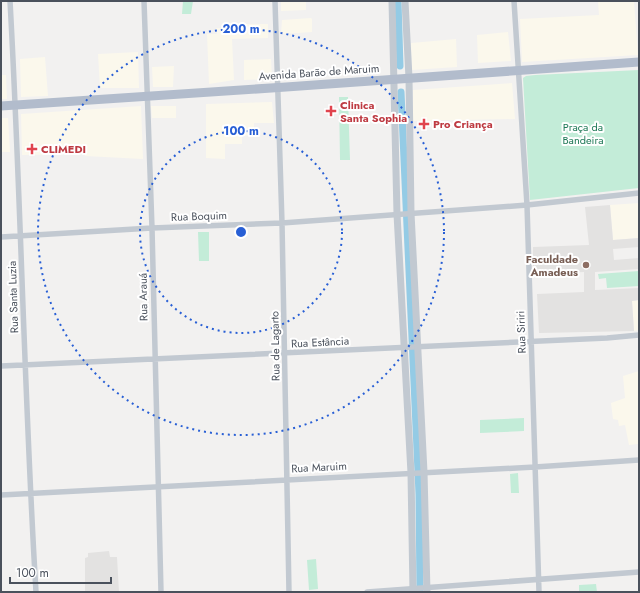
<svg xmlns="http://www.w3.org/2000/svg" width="640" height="593" viewBox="0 0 640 593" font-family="Jost,sans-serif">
<rect width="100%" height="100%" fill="#f2f1f0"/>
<path fill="#fbf8ec" d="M281 1H306V10L281 11Z
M598 1H634L638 55 522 62 520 19 599 15Z
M311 18 312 19V32L281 34 282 20Z
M242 24H268V38L232 39 234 80 209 84 207 34H217L216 28H242Z
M508 32 511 61 478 63 477 35Z
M456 39 457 67 412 70 411 43Z
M138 52 139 88H100L98 54Z
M45 57 48 96 21 97 20 59Z
M271 59 272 79 244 80V60Z
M174 66 173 87H153L152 67Z
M1 75H6L7 99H1Z
M512 83 515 119 413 121V90Z
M272 102 274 123H254V135L242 136V144H225V159L206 158V104Z
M141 106 143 159 85 156 84 154 22 155 21 114Z
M151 106H176V118H152Z
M1 118H8L10 152H1Z
M639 203V238L613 240 610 205Z
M639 300V330L634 331 632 301Z
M639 371V454L638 444 629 445 625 425 619 426 618 420 613 419 611 403 625 398 623 376Z"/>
<path fill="#e3e2e1" d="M610 205 613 240 639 238V247L613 249 614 260 639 258V269L595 272V290L639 288V300L632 301 634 331 539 333 537 294 584 292V272L533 274V247L589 245 585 207Z
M109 551 110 557H117L119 592H85V558L88 557V553Z"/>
<path fill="#c3ecd8" d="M183 1H193L191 14H182Z
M639 70V188L530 200 523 78 526 76 535 75Z
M339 97H348L350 160H340Z
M198 232H209V261H199Z
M639 271V286L607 288 606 278 599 279 598 274Z
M524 418V431L480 433V420Z
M518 473 519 493H511L510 474Z
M316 559 318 589 309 590 307 560Z
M596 584 597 592H579V585Z"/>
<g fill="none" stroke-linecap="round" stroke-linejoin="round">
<path stroke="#94cbe5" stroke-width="7" d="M398 1 400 66
M401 92 419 494 420 592"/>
<path stroke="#c2c9d1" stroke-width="5.5" d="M10 1C21 198 24 395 36 592
M144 1 152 228 161 592
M275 1 282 223 289 592
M514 1 527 205 539 592
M1 237 152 228 282 223 527 205 639 193
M1 366 607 338 639 335
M1 495 535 467 639 460
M367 592 639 572"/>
<path stroke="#c2c9d1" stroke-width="7" d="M392 1 397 214 411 473 413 592
M405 1 409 78 411 213 424 472 427 592"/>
<path stroke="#b2bccc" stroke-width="9" d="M1 106 286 87 639 62"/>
</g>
<g fill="none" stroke="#285fd5" stroke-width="2" stroke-dasharray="2 4">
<circle cx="241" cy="232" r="101"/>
<circle cx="241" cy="232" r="203"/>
</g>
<g fill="#e0444e" stroke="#fff" stroke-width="1.5">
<path d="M329 105h4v4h4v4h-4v4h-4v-4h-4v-4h4z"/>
<path d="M422 118h4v4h4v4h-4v4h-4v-4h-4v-4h4z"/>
<path d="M30 143h4v4h4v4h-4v4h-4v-4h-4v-4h4z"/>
</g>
<circle fill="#8d6e63" stroke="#fff" stroke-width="1.5" cx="586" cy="265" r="4"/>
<g text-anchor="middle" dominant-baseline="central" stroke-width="4" stroke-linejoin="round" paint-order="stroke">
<g font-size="11" fill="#4a515c" stroke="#fff">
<text transform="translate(319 72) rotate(-4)">Avenida Barão de Maruim</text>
<text transform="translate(199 216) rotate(-2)">Rua Boquim</text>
<text transform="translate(13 297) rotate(-92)">Rua Santa Luzia</text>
<text transform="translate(143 297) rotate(-91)">Rua Arauá</text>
<text transform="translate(521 332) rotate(-92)">Rua Siriri</text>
<text transform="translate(320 342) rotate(-3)">Rua Estância</text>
<text transform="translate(275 346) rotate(-91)">Rua de Lagarto</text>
<text transform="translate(319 467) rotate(-3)">Rua Maruim</text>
</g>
<g font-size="11" font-weight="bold" fill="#be3a42" stroke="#fff" text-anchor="start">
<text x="340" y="105">Clinica<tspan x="340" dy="13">Santa Sophia</tspan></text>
<text x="433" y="124">Pro Criança</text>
<text x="41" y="149">CLIMEDI</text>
</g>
<g font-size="11" fill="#1f7957" stroke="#fff">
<text x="583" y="127">Praça da<tspan x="583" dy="13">Bandeira</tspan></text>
</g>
<g font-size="11" font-weight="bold" fill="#785e54" stroke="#fff" text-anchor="end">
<text x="578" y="259">Faculdade<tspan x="578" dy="13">Amadeus</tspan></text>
</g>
</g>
<circle cx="241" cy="232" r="6" fill="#285fd5" stroke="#fff" stroke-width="2"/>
<g font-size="12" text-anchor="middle" font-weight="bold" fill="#285fd5" stroke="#fff" stroke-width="4" stroke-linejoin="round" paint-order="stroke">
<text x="241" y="33">200 m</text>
<text x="241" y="135">100 m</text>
</g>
<rect width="640" height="593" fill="none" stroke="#4a515c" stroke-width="4"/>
<path d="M10 577v6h101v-6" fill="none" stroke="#4a515c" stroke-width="2"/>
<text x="16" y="577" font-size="12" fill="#4a515c" stroke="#ffffff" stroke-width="3" paint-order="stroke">100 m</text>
</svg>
